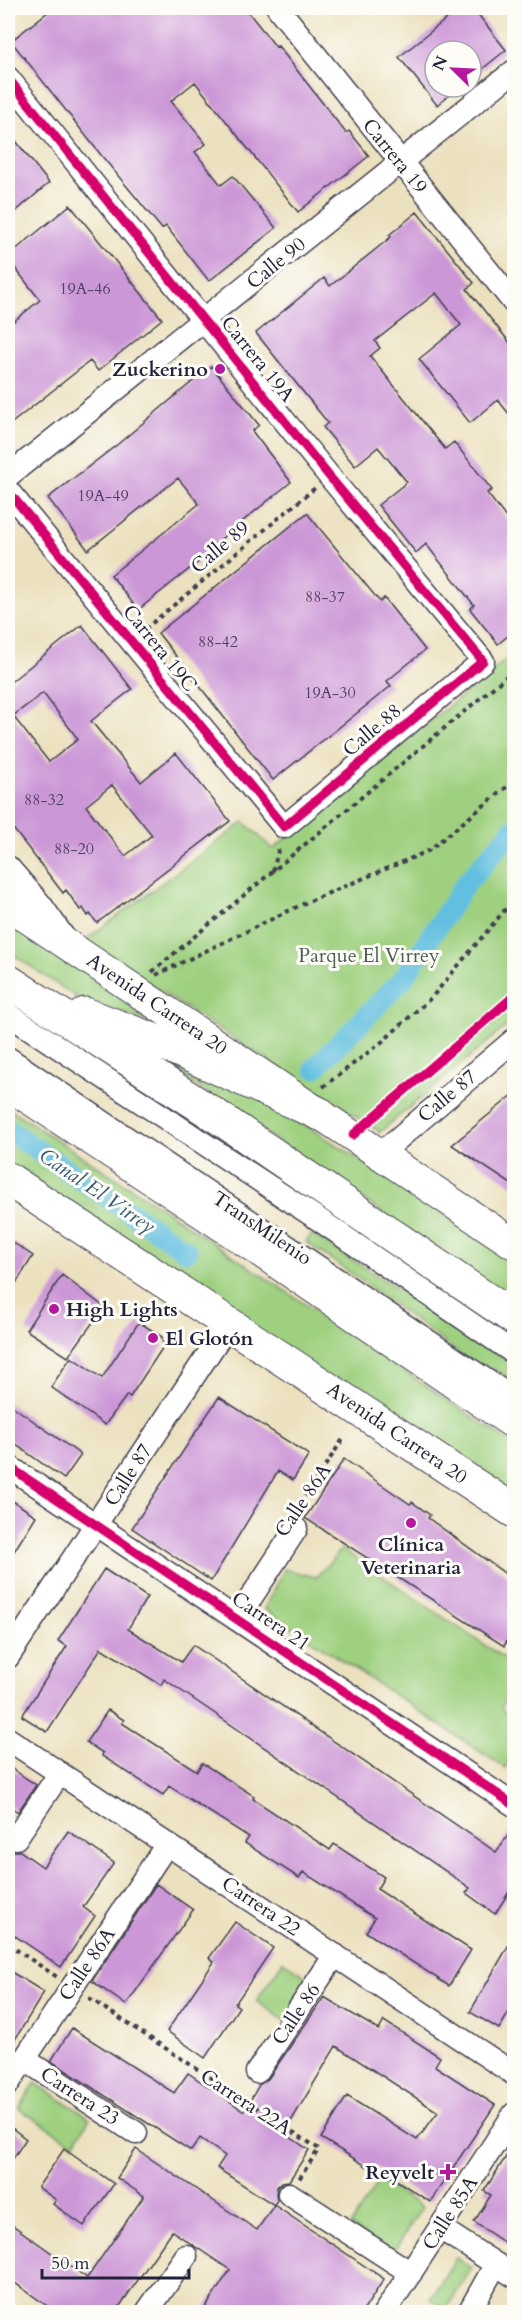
<svg xmlns="http://www.w3.org/2000/svg" width="522" height="2320" viewBox="0 0 522 2320" font-family="Cardo,serif">
<rect width="100%" height="100%" fill="#fdfcf7"/>
<filter id="ink" filterUnits="userSpaceOnUse"><feTurbulence type="fractalNoise" baseFrequency=".0167" numOctaves="2"/><feDisplacementMap in="SourceGraphic" scale="12" xChannelSelector="R" yChannelSelector="G"/><feConvolveMatrix kernelMatrix="1 2 1 2 8 2 1 2 1" color-interpolation-filters="sRGB"/></filter>
<filter id="wash" filterUnits="userSpaceOnUse"><feTurbulence type="fractalNoise" baseFrequency=".008" numOctaves="4" result="noise"/><feDisplacementMap in="SourceGraphic" scale="24" xChannelSelector="R" yChannelSelector="G"/><feGaussianBlur stdDeviation="1.35" result="paint"/><feColorMatrix in="noise" values="0 0 0 0 0 0 0 0 0 0 0 0 0 0 0 0 0 1.4 0 .05"/><feComposite in="paint" operator="in"/></filter>
<g filter="url(#wash)">
<rect width="100%" height="100%" fill="#ece1bf"/>
<path fill="#9ed07f" stroke="#60795d" stroke-width="1.5" d="M514 653V1020L380 1132 83 942 244 822 273 849Z
M8 913 234 1062 134 1017 76 997 8 951Z
M133 1042 274 1105 420 1198 514 1264V1303Z
M8 1108 174 1216 514 1445V1499L8 1168Z
M312 1234 508 1359 514 1364V1382L495 1369 489 1376 359 1279 306 1242Z
M342 1549 514 1665V1685L501 1708 514 1724V1754L505 1768 264 1609 284 1569 316 1577Z
M283 1961 315 1983 288 2023 256 2001Z
M35 2083 90 2118 74 2144 19 2109Z
M379 2180 422 2207 393 2253 350 2226Z
M456 2258 472 2268 446 2309 430 2299Z"/>
<g fill="none" stroke-linecap="round" stroke-linejoin="round">
<path stroke="#62bfe0" stroke-width="21" d="M315 1068 402 980 466 883 514 829
M8 1130 187 1251"/>
</g>
<g id="blocks">
<path fill="#cc97d7" fill-rule="evenodd" d="M53 8H245L276 47 278 46 346 133 349 131 369 156 298 212 195 82 171 101 206 144 195 152 221 185 233 176 276 228 209 281 166 226 162 229 101 155 11 41Z
M460 8H473L506 50 471 78V51H435V87H459L437 105 399 57Z
M8 131 49 183 8 218Z
M70 205 162 319 98 371 90 361 8 426V326L40 300 8 259V256Z
M417 212 474 283 467 289 514 348V420L498 400 470 423 419 359 461 325 436 293 375 341 380 348 370 356 445 449 454 442 492 490 487 493 514 528V631L498 644 470 609 474 605 426 544 416 553 378 505 407 482 378 447 355 466 323 427 328 423 256 333 324 278 330 286 391 237 389 235Z
M211 366 259 425 252 431 291 482 211 547 213 550 138 610 111 575 199 504 178 478 88 550 48 498 118 444Z
M307 513 380 602 384 598 425 650 387 681 391 686 273 780 158 633Z
M82 625 132 689 91 721 141 782 176 753 230 821 97 923 90 914 88 916 83 908 80 910 66 890 63 893 8 822V684ZM43 693 78 739 49 762 13 716ZM112 785 152 835 125 856 86 806Z
M514 1094V1186L452 1145Z
M8 1239 33 1256 8 1296Z
M62 1275 104 1307 68 1357 26 1330Z
M139 1322 162 1337 163 1347 130 1397 127 1395 105 1425 51 1387 71 1357 102 1378Z
M219 1397 309 1455 293 1480 278 1471 211 1581 132 1528Z
M8 1403 81 1455 64 1479 8 1439Z
M344 1459 410 1504 412 1502 430 1515 428 1518 514 1580V1646L507 1641 504 1646 305 1518Z
M8 1498 36 1516 8 1561Z
M104 1569 147 1597 128 1629 181 1662 193 1645 496 1852 514 1827V1884L495 1914 466 1893 470 1888 189 1696 164 1679 161 1685 101 1648 47 1732 22 1716 67 1646 58 1641Z
M108 1710 124 1720 122 1723 197 1771 202 1763 254 1796 253 1799 330 1850 334 1844 384 1877 377 1889 471 1950 449 1986 366 1932 375 1918 303 1872 299 1878 245 1843 249 1837 169 1786 163 1795 102 1756 103 1753 86 1742Z
M8 1766 36 1785 18 1812 8 1805Z
M68 1831 114 1863 83 1907 95 1916 61 1967 8 1931V1848L14 1851H20L43 1867Z
M156 1884 193 1910 126 2005 92 1981Z
M235 1922 273 1948 235 2004 239 2007 205 2058 167 2031 214 1962 209 1958Z
M514 1936V2004L499 2029 470 2012Z
M8 1970 44 1992 8 2051Z
M324 1997 379 2030 384 2021 440 2057 435 2066 495 2105 430 2202 376 2167 374 2171 321 2138 347 2096 417 2140 438 2112 336 2046 284 2133 309 2150 289 2181 282 2182 277 2187 276 2194 277 2200 274 2205 217 2168 225 2156 200 2138 191 2151 51 2061 72 2028 174 2093 188 2073 244 2111 259 2085 268 2079Z
M8 2125 26 2139 8 2166Z
M514 2144V2249L474 2222 491 2195 484 2191Z
M64 2149 114 2184 84 2226 53 2204 56 2200 38 2187Z
M136 2149 257 2230 274 2205 384 2279 362 2313H202L230 2270 172 2231 115 2313H57L8 2278V2222L87 2278 144 2196 117 2178Z"/>
</g>
</g>
<g filter="url(#ink)">
<use href="#blocks" fill-opacity="0" stroke="#403f4f" stroke-width="1.5"/>
<g fill="none" stroke-linecap="round" stroke-linejoin="round">
<defs>
<path id="minor" d="M278 8 514 303
M8 78 329 476 483 661 284 827 8 491
M8 476 514 71
M8 867 41 905 65 939
M8 1014 318 1219 514 1353
M8 1058 514 1399
M380 1154 514 1040
M8 1466 514 1805
M237 1619 296 1529
M8 1657 229 1323
M8 1739 514 2074
M16 1838 60 1773
M24 2059 136 2133
M257 2072 335 1955
M8 2084 167 1844
M289 2194 411 2273
M440 2228 514 2276
M147 2312 186 2256
M385 2312 514 2114
M469 2312 496 2264"/>
<path id="major" d="M8 905 514 1244
M8 1085 234 1234 514 1424"/>
<path id="highway" d="M8 981 224 1121 514 1318
M85 1014 169 1046 320 1114
M8 1179 514 1511"/>
</defs>
<use href="#minor" stroke="#403f4f" stroke-width="25"/>
<use href="#major" stroke="#403f4f" stroke-width="32"/>
<use href="#highway" stroke="#403f4f" stroke-width="35"/>
<path stroke="#403f4f" stroke-width="4" stroke-dasharray="4.5 4.5" stroke-linecap="butt" d="M145 629 315 488
M273 871 279 847
M152 972 514 670
M156 975 305 903 428 851 514 781
M323 1087 383 1041 432 997 514 899
M295 1511 343 1439
M8 1944 57 1977
M89 1998 319 2149 299 2179"/>
<use href="#minor" stroke="#fff" stroke-width="22"/>
<use href="#major" stroke="#fff" stroke-width="30"/>
<use href="#highway" stroke="#fff" stroke-width="33"/>
<defs>
<path id="cycleway" d="M8 78 329 476 483 661 284 827 8 491
M353 1135 514 996
M8 1466 514 1805"/>
</defs>
<use href="#cycleway" stroke="#fdfcf7" stroke-width="13"/>
<use href="#cycleway" stroke="#d6006c" stroke-width="9"/>
</g>
</g>
<g fill="#b5179e" stroke="#fdfcf7" stroke-width="2">
<circle cx="220" cy="369" r="6"/>
<circle cx="54" cy="1309" r="6"/>
<circle cx="153" cy="1338" r="6"/>
<circle cx="411" cy="1523" r="6"/>
<path d="M445 2163h6v6h6v6h-6v6h-6v-6h-6v-6h6z"/>
</g>
<g text-anchor="middle" dominant-baseline="central" stroke-width="6" stroke-linejoin="round" paint-order="stroke">
<g font-size="16" fill="#4c3f62">
<text x="85" y="289">19A-46</text>
<text x="103" y="496">19A-49</text>
<text x="325" y="597">88-37</text>
<text x="218" y="642">88-42</text>
<text x="330" y="693">19A-30</text>
<text x="44" y="800">88-32</text>
<text x="74" y="849">88-20</text>
</g>
<g font-size="20" fill="#22223b" stroke="#fdfcf7">
<text transform="translate(395 156) rotate(51)">Carrera 19</text>
<text transform="translate(276 263) rotate(-39)">Calle 90</text>
<text transform="translate(258 359) rotate(51)">Carrera 19A</text>
<text transform="translate(220 547) rotate(-40)">Calle 89</text>
<text transform="translate(160 648) rotate(51)">Carrera 19C</text>
<text transform="translate(372 730) rotate(-40)">Calle 88</text>
<text transform="translate(157 1004) rotate(34)">Avenida Carrera 20</text>
<text transform="translate(447 1096) rotate(-40)">Calle 87</text>
<text transform="translate(262 1228) rotate(34)">TransMilenio</text>
<text transform="translate(397 1433) rotate(34)">Avenida Carrera 20</text>
<text transform="translate(128 1475) rotate(-57)">Calle 87</text>
<text transform="translate(303 1500) rotate(-56)">Calle 86A</text>
<text transform="translate(271 1621) rotate(34)">Carrera 21</text>
<text transform="translate(261 1906) rotate(34)">Carrera 22</text>
<text transform="translate(87 1964) rotate(-56)">Calle 86A</text>
<text transform="translate(296 2014) rotate(-56)">Calle 86</text>
<text transform="translate(80 2096) rotate(33)">Carrera 23</text>
<text transform="translate(246 2102) rotate(33)">Carrera 22A</text>
<text transform="translate(450 2213) rotate(-57)">Calle 85A</text>
</g>
<g font-size="20" font-weight="bold" fill="#22223b" stroke="#fdfcf7" text-anchor="end">
<text x="208" y="369">Zuckerino</text>
<text x="66" y="1309" text-anchor="start">High Lights</text>
<text x="165" y="1338" text-anchor="start">El Glotón</text>
<text x="411" y="1544" text-anchor="middle">Clínica<tspan x="411" dy="23">Veterinaria</tspan></text>
<text x="434" y="2172">Reyvelt</text>
</g>
<g font-size="20" fill="#4d5f53" stroke="#fdfcf7">
<text x="369" y="955">Parque El Virrey</text>
</g>
<g font-size="21" font-style="italic" fill="#385975" stroke="#fdfcf7">
<text transform="translate(97 1191) rotate(34)">Canal El Virrey</text>
</g>
</g>
<rect width="522" height="2320" fill="none" stroke="#fdfcf7" stroke-width="30"/>
<g transform="translate(453 69) rotate(294)"><circle r="28" fill="#fdfcf7" stroke="#a5a5ac" stroke-width="1.5"/>
<path d="M0-4.5L10 22L0 15L-10 22Z" fill="#b5179e"/>
<text y="-9" font-size="16" font-weight="bold" text-anchor="middle" fill="#22223b">N</text>
</g>
<path d="M42 2269v9h147v-9" fill="none" stroke="#22223b" stroke-width="3"/>
<text x="51" y="2269" font-size="18" fill="#22223b" stroke="#fdfcf7" stroke-width="4.5" paint-order="stroke">50 m</text>
</svg>
